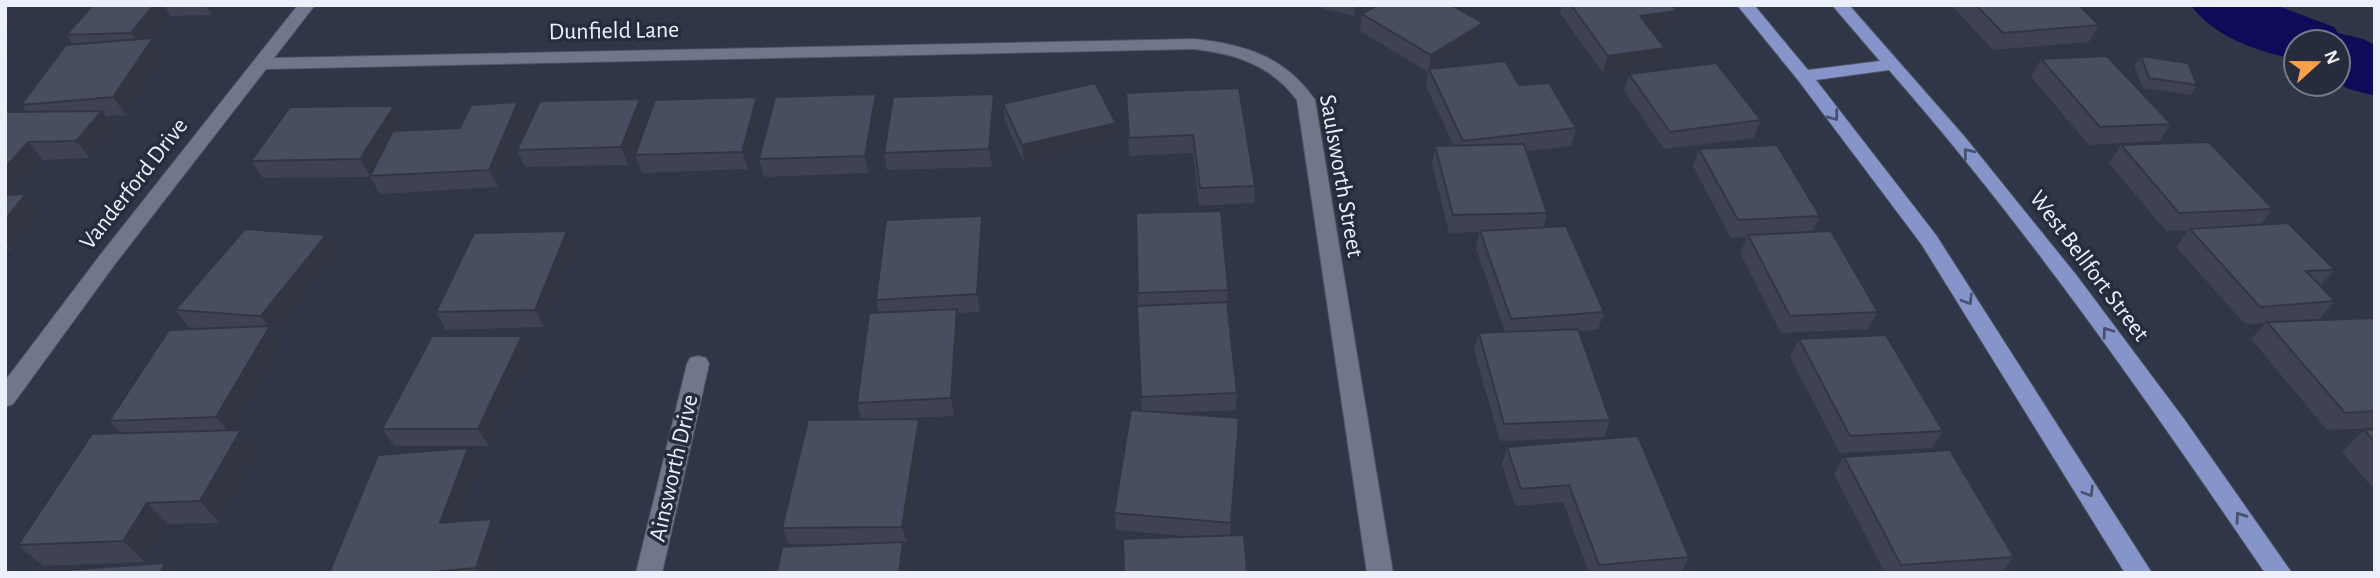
<svg xmlns="http://www.w3.org/2000/svg" width="2380" height="578" viewBox="0 0 2380 578" font-family="'Alegreya Sans',sans-serif">
<rect width="100%" height="100%" fill="#303647"/>
<g fill="none" stroke-linecap="round" stroke-linejoin="round">
<path fill="#0e0c58" fill-rule="evenodd" d="M2191 5H2275L2334 27 2338 33 2363 39 2375 45V96L2349 89 2338 83V42H2296V60C2259 51 2214 38 2191 5Z"/>
<defs>
<path id="minor" d="M298 5H315L274 58 1194 39C1244 44 1286 57 1315 100L1393 573H1367L1297 100C1271 65 1236 54 1194 49L266 69 115 264 13 404 5 407V381L101 254Z
M698 356 706 358 709 364 662 573H636L687 364 690 358Z"/>
<path id="major" d="M1737 5H1754L1808 70 1880 61 1832 5H1849L1964 136 2077 276 2184 419 2292 573H2265C2147 400 2027 227 1889 70L1816 80 1936 235 2152 573H2125L1922 245 1798 80Z"/>
</defs>
<use href="#minor" stroke="#4f5463" stroke-width="2"/>
<use href="#major" stroke="#4f5463" stroke-width="2"/>
<use href="#minor" fill="#71778b" fill-rule="evenodd"/>
<use href="#major" fill="#8595ca" fill-rule="evenodd"/>
</g>
<path fill="#3e4253" d="M93 5H219L212 15 171 16 153 38 165 55 126 115 107 116 116 128 90 158 43 160 12 195 26 194 41 212 11 249 5 250V112H27L21 105 73 45 66 35Z
M383 5H417L384 6Z
M1310 5H1360L1354 16Z
M1562 5H1672L1677 11 1672 28 1652 31 1660 65 1603 73 1560 13Z
M1951 5H2079L2099 25 2089 42 1993 50Z
M1362 14 1480 41 1434 68 1519 85 1576 128 1571 146 1527 151 1547 213 1544 227 1604 312 1598 330 1579 331 1610 420 1604 437 1500 441 1474 350 1479 333 1505 332 1476 249 1479 232 1449 233 1432 164 1435 146H1454L1426 86 1428 72 1360 31Z
M2141 56 2197 85 2191 95 2143 88 2134 66Z
M2041 59 2171 124 2159 141 2089 145 2031 77Z
M1629 74 1761 120 1754 138 1664 149 1624 91Z
M1239 88 1255 186 1254 203 1199 206 1193 153 1129 156 1126 93Z
M994 94 996 111 992 167 887 170 884 153Z
M757 97 763 114 748 169 642 173 635 155Z
M1003 104 1117 140 1024 163 1005 121Z
M880 112 869 173 764 177 759 159Z
M647 116 628 165 525 167 517 150Z
M526 120 498 187 380 194 370 177 263 178 251 161 404 123 399 131 460 128Z
M2121 145 2273 209 2261 224 2335 270 2320 286 2335 301 2319 319 2292 321 2375 318V428L2327 430 2251 339 2266 323 2245 324 2176 247 2189 230 2166 231 2109 163Z
M1699 149 1820 216 1812 232 1878 312 1868 329 1781 333 1740 253 1747 237 1731 238 1693 166Z
M1136 213 1228 290 1227 308 1237 393 1236 410 1174 413 1239 435 1230 535 1195 537 1116 530 1114 513 1142 410 1137 306H1138Z
M982 216 985 233 980 312 958 313 960 326 954 416 883 419H919L923 436 907 543H903L908 559 861 544H789L782 528 861 419 857 403 879 312 876 300Z
M326 235 337 253 275 333 283 344 233 430 259 451 220 523 168 524 145 562 43 566 18 545 121 433 109 421 207 329 189 327 175 310Z
M576 249 544 327 446 330 436 312Z
M1799 339 1943 431 1932 448 1840 453 1790 357Z
M532 353 489 446H394L382 429Z
M2375 429V486H2371L2342 452 2364 430Z
M1507 447 1689 557 1681 573H1589L1563 502 1515 506 1502 464Z
M1844 457 2014 557 2001 573H1885L1834 474Z
M479 465 459 521 503 535 492 573H329Z"/>
<path fill="#323643" d="M154 5H164L171 16 143 50 131 33Z
M206 5H219L212 15Z
M1355 5H1360L1354 16Z
M5 10 14 22 5 30Z
M1677 11 1672 28 1635 34 1640 16Z
M1483 23 1480 41 1430 71 1429 69 1431 55Z
M153 38 165 55 126 115 113 97Z
M5 44 11 51 5 57Z
M1665 48 1660 65 1603 73 1608 56Z
M876 94 880 112 869 173 865 156Z
M994 94 996 111 992 167 989 149Z
M757 97 763 114 748 169 742 152Z
M640 99 647 116 628 165 621 147Z
M518 102 526 120 498 187 489 170Z
M394 106 404 123 371 177 360 159Z
M102 111 116 128 90 158 76 141Z
M1116 123 1117 140 1024 163 1022 145Z
M28 142 43 160 5 202V168Z
M26 194 41 212 11 249 5 243V220Z
M982 216 985 233 980 312 977 294Z
M567 231 576 249 544 327 535 310Z
M326 235 337 253 275 333 283 344 231 434 216 417 269 327 261 316Z
M957 309 960 326 954 416 951 398Z
M522 336 532 353 489 446 478 429Z
M1239 418V435L1230 540 1231 523Z
M919 419 923 436 907 543 902 527Z
M241 430 259 451 220 523 200 501Z
M468 448 479 465 452 540 440 523Z
M147 503 168 524 145 562 123 541Z
M492 519 503 535 492 573H479L476 568Z
M903 542 908 559 906 573H899Z
M165 563 175 573H160Z"/>
<path fill="#484d60" stroke="#323643" stroke-width="2" d="M93 5H154L131 33 66 35Z
M1378 5H1451L1483 23 1431 55 1362 14Z
M1571 5H1672L1677 11 1640 16 1665 48 1608 56Z
M1976 5H2079L2099 25 2003 33Z
M153 38 113 97 21 105 66 45Z
M2107 56 2171 124 2100 127 2041 59Z
M2141 56 2188 63 2197 85 2149 78Z
M1505 61 1519 85 1549 83 1576 128 1463 141 1429 69Z
M1716 63 1761 120 1670 132 1629 74Z
M1095 83 1116 123 1022 145 1003 104Z
M1239 88 1255 186 1200 188 1193 135 1129 138 1126 93Z
M876 94 865 156 759 159 775 97Z
M994 94 989 149 884 153 893 97Z
M757 97 742 152 635 155 655 100Z
M640 99 621 147 517 150 540 101Z
M518 102 489 170 370 176 393 131 460 128 471 105Z
M394 106 360 159 251 161 290 107Z
M102 111 76 141 28 142 5 168V112Z
M2209 142 2273 209 2179 213 2121 145Z
M1524 144 1547 213 1453 215 1435 146Z
M1777 145 1820 216 1738 220 1699 149Z
M26 194 5 220V195Z
M1221 211 1228 290 1138 293 1136 213Z
M982 216 977 294 876 300 886 220Z
M2288 223 2335 270 2306 271 2335 301 2260 307 2190 229Z
M1566 226 1604 312 1511 319 1480 231Z
M245 229 326 235 261 316 175 310Z
M567 231 535 310 436 312 474 233Z
M1831 231 1878 312 1790 316 1748 235Z
M1227 302 1237 393 1141 397 1137 306Z
M957 309 951 398 857 403 869 313Z
M2375 318V411L2345 413 2267 322Z
M270 326 216 417 109 421 169 330Z
M1578 329 1610 420 1504 424 1479 333Z
M1886 335 1943 431 1850 436 1799 339Z
M432 336H522L478 429H382Z
M1131 410 1239 418 1231 523 1114 513Z
M919 419 902 527 782 528 808 420Z
M2375 429V442L2364 430Z
M241 430 200 501 147 503 123 541 18 545 92 434Z
M1638 436 1689 557 1599 565 1569 485 1521 489 1507 447Z
M468 448 440 523 492 519 476 568 420 573H329L378 455Z
M1950 450 2014 557 1901 565 1844 457Z
M1244 535 1247 573H1124L1123 539Z
M903 542 899 573H777L782 547Z
M165 563 160 573H22Z"/>
<defs><path id="oneway-chevron" d="M-2-3.5L2.5 0L-2 3.5" fill="none" stroke-width="1.6" stroke-linecap="round" stroke-linejoin="round" transform="scale(1.75)"/></defs>
<g stroke="#48516e">
<use href="#oneway-chevron" transform="translate(1834 116) rotate(53)"/>
<use href="#oneway-chevron" transform="translate(1968 153) rotate(-130)"/>
<use href="#oneway-chevron" transform="translate(1968 300) rotate(58)"/>
<use href="#oneway-chevron" transform="translate(2107 332) rotate(-126)"/>
<use href="#oneway-chevron" transform="translate(2089 492) rotate(58)"/>
<use href="#oneway-chevron" transform="translate(2240 517) rotate(-125)"/>
</g>
<g text-anchor="middle" dominant-baseline="central" stroke-width="7" stroke-linejoin="round" paint-order="stroke">
<g font-size="24" fill="#ecf0fb" stroke="#272c3d">
<text transform="translate(614 31) rotate(-1)">Dunfield Lane</text>
<text transform="translate(1341 176) rotate(80)">Saulsworth Street</text>
<text transform="translate(134 184) rotate(-52)">Vanderford Drive</text>
<text transform="translate(2089 266) rotate(53)">West Bellfort Street</text>
<text transform="translate(674 468) rotate(-77)">Ainsworth Drive</text>
</g>
</g>
<rect width="2380" height="578" fill="none" stroke="#ecf0fb" stroke-width="14"/>
<g transform="translate(2317 63) rotate(69)"><circle r="33" fill="#272c3d" stroke="#767a89" stroke-width="2"/>
<path d="M0-5L12 26L0 18L-12 26Z" fill="#f9a04c"/>
<text y="-10" font-size="19" font-weight="bold" text-anchor="middle" fill="#ecf0fb">N</text>
</g>
</svg>
